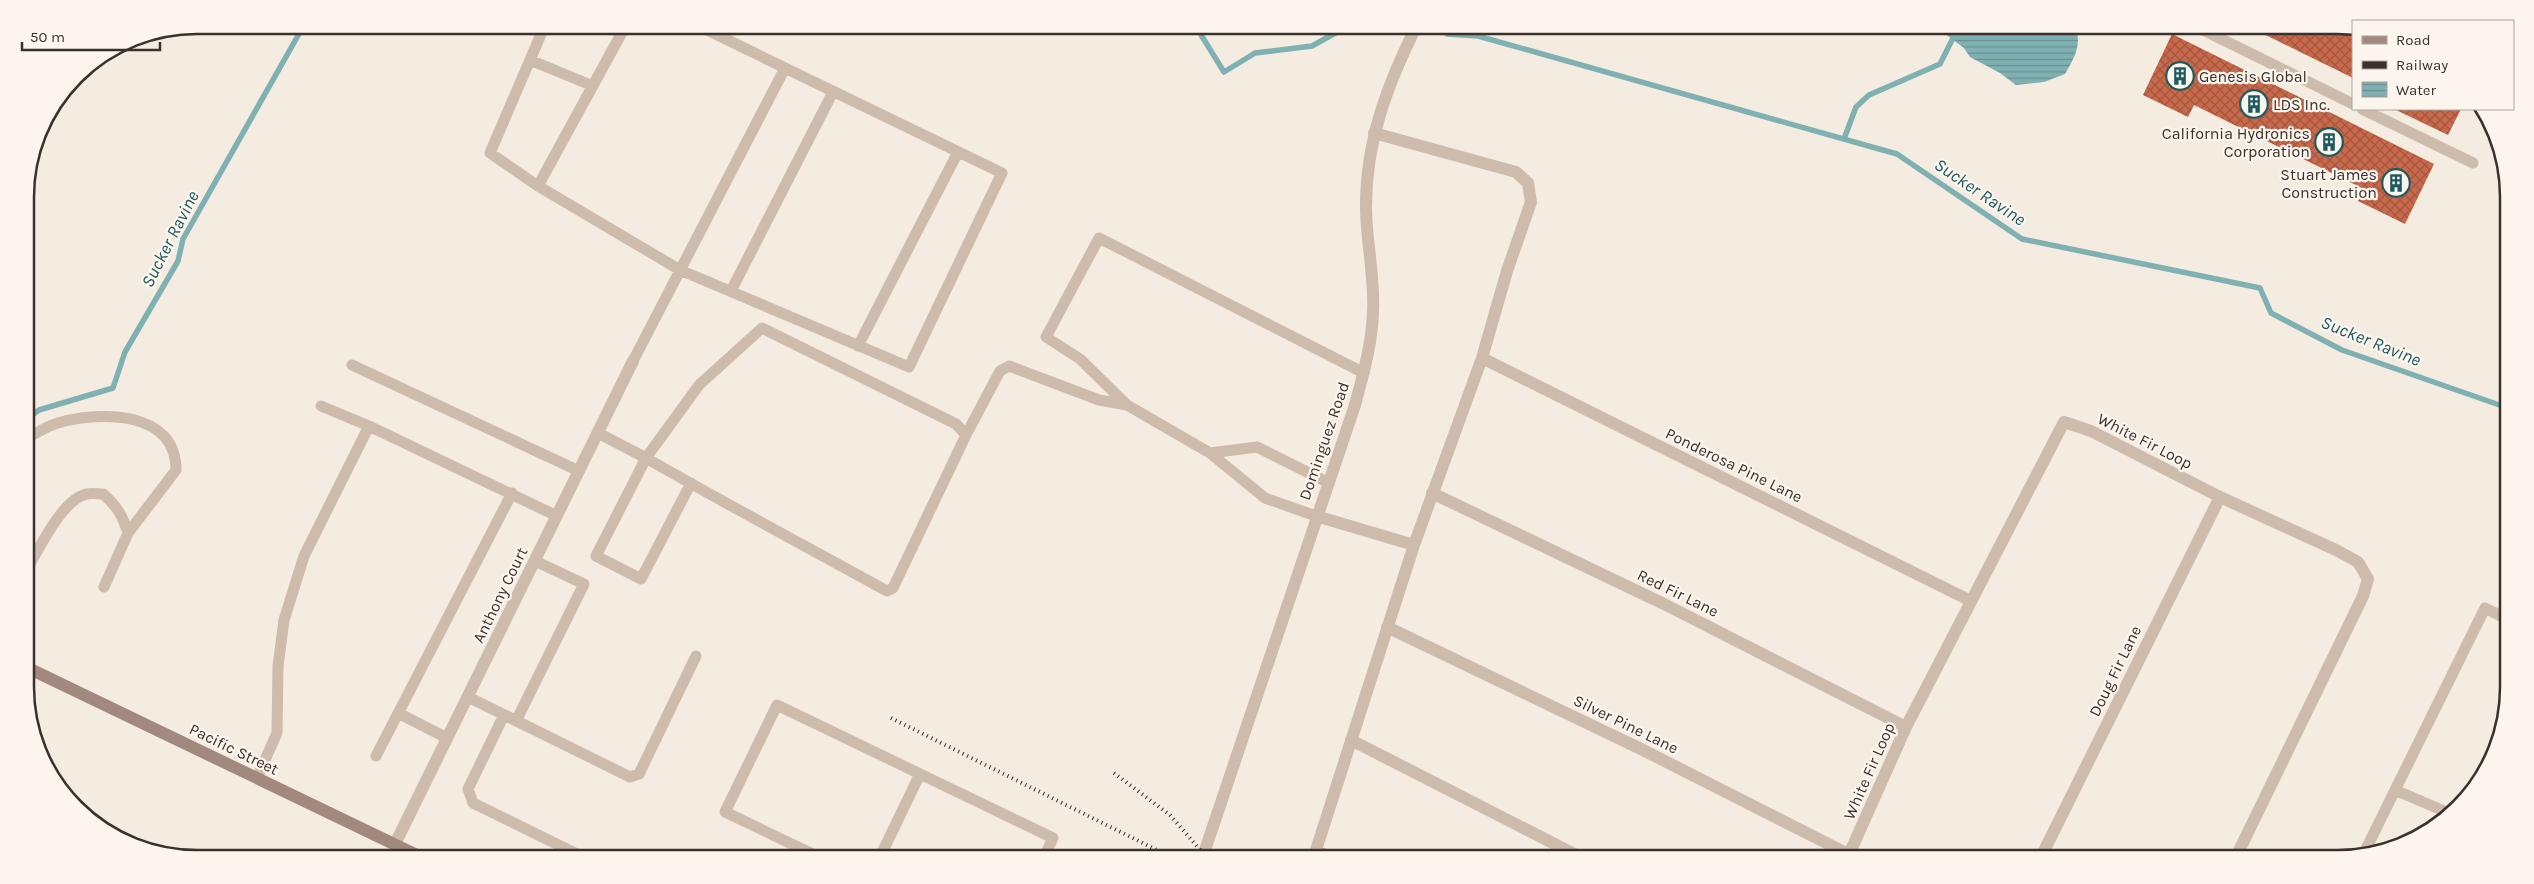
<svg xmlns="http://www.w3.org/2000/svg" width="2534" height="884" viewBox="0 0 2534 884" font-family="Karla,sans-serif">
<defs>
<pattern id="water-rules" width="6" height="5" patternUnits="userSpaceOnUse" patternTransform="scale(1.25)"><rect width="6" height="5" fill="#7fb0b2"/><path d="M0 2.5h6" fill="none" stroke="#699091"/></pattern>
<pattern id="building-cross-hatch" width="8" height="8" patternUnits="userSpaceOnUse" patternTransform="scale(1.25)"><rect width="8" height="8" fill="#c8694b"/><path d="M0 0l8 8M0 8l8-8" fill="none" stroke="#a4573f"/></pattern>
</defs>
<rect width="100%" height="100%" fill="#f4ebe1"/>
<path fill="url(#water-rules)" d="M1933 25H2074C2083 43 2075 57 2065 74L2044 82 2016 85 2000 73 1970 57 1964 48Z"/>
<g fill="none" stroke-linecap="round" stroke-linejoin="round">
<path stroke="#7fb0b2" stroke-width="5.5" d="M1195 25 1224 72 1255 53 1312 46 1348 26 1372 28
M1447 34 1478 36 1897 154 2022 239 2260 288 2271 313 2342 350 2508 408
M1844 139 1856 107 1869 95 1940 64 1952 40
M27 419 39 410 113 388 125 352 178 261 183 239 304 25"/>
</g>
<path fill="url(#building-cross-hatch)" d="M2245 25H2337L2353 28V78Z
M2172 34 2434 164 2405 224 2358 201 2364 189 2194 105 2188 117 2143 95Z
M2394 109H2461L2448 135Z"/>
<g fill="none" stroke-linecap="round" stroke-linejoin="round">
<path stroke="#b9a596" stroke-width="3" stroke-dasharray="2.5 2.5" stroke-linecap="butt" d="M2095 25 2104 31"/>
<path stroke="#cdbbac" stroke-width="11" d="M626 25 538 186 680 270 909 367 1002 173 785 68 633 361
M697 25 785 68
M2193 25 2353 104
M530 60 593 86
M2362 109 2473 163
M538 186 490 153 545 25
M731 291 833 92
M858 346 958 152
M352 365 579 471
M321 406 369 426
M598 433 646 458 699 385 762 328 956 424 966 435 893 588 887 591C807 547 726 504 646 458L596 556 641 579 691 483
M966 435 1000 371 1009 366 1099 400 1127 405
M27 438C37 433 47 426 58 423 100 411 176 410 176 470L128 533 104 587
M1210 453 1265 498 1316 516
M1329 483 1257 447 1210 453 1127 405 1080 359 1046 337 1099 238 1364 373
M27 569C40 548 62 499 87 494 92 493 98 494 103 494 116 505 123 516 128 533
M468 697 630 777 639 774 696 656
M398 713 447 738
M504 715 468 789 473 803 587 859
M516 721 584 584 535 561
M2494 753 2500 741
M376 756 512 493
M257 778 277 733 278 666 284 620 304 556 369 426 557 516
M2395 790 2451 814
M2363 855 2485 608 2509 620
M823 859 725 812 777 705 1053 838 1043 859
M879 859 920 774"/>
<path stroke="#cdbbac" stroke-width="12" d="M1482 358 1971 601
M1432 493 1664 604 1906 727
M1316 516 1414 545
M1387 627 1641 749 1858 859
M1351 740 1584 859
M395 844 633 361
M1202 859 1355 405C1363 375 1372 344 1373 312 1375 277 1366 241 1366 206 1366 140 1388 83 1417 25
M1332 859 1316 850 1414 545 1482 358 1507 271 1531 202 1528 183 1516 172 1374 133
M1847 859 1906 727 2064 422 2091 431 2220 497 2336 550 2358 562 2368 579 2363 596 2235 859
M2040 859 2220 497"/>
<path stroke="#a18a7d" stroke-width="12" d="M28 668 425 859"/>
<path stroke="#3b302b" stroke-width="4" stroke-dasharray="1 4" stroke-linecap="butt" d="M891 718 1175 859
M1114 773 1170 815 1208 859"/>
</g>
<defs>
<symbol id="building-ring" viewBox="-11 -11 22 22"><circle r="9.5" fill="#fbf5ee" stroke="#1f5a5e" stroke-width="1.5"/><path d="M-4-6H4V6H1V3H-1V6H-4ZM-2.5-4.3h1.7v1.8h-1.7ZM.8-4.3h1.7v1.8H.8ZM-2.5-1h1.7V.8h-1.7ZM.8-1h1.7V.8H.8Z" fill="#1f5a5e"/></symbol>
</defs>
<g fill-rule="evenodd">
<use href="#building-ring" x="2164" y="60" width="32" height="32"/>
<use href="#building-ring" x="2238" y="88" width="32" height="32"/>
<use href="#building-ring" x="2313" y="126" width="32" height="32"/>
<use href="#building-ring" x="2380" y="167" width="32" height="32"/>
</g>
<g text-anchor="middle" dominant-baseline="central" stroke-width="4.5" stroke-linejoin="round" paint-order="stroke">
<g font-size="16" fill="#3b302b" stroke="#fbf5ee" text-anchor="start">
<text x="2199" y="76">Genesis Global</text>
<text x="2273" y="104">LDS Inc.</text>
<text x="2310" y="133" text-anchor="end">California Hydronics<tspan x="2310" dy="18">Corporation</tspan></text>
<text x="2377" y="174" text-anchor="end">Stuart James<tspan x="2377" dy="18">Construction</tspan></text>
</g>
<g font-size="16" fill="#3b302b" stroke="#fbf5ee">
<text transform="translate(1324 441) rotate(-71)">Dominguez Road</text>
<text transform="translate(2145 441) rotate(27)">White Fir Loop</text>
<text transform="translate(1734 465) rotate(26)">Ponderosa Pine Lane</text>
<text transform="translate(1678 593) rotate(26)">Red Fir Lane</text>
<text transform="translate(500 595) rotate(-64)">Anthony Court</text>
<text transform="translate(2115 671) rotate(-64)">Doug Fir Lane</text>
<text transform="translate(1626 724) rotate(26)">Silver Pine Lane</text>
<text transform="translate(234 749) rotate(26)">Pacific Street</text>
<text transform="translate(1869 771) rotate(-66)">White Fir Loop</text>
</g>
<g font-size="18" font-style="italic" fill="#1f5a5e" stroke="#fbf5ee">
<text transform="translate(1980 192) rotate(34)">Sucker Ravine</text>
<text transform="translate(170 239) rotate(-63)">Sucker Ravine</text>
<text transform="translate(2371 341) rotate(22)">Sucker Ravine</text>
</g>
</g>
<path d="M0 0H2534V884H0ZM197 34H2337A163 163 0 0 1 2500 197V687A163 163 0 0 1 2337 850H197A163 163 0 0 1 34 687V197A163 163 0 0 1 197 34Z" fill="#fbf5ee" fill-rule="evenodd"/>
<path fill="none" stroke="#3b302b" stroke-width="2.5" d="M197 34H2337A163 163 0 0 1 2500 197V687A163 163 0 0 1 2337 850H197A163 163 0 0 1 34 687V197A163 163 0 0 1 197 34Z"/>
<rect x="2352" y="20" width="162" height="90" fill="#fbf5ee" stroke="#aea6a0"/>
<rect x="2362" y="36" width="25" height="8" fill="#a18a7d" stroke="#aea6a0"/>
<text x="2396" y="45" font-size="15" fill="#3b302b">Road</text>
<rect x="2362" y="61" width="25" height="8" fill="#3b302b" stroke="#aea6a0"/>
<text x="2396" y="70" font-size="15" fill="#3b302b">Railway</text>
<rect x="2362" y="82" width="25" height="15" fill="url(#water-rules)" stroke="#aea6a0"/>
<text x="2396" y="95" font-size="15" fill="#3b302b">Water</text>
<path d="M22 42v8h138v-8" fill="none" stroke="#3b302b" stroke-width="2.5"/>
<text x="30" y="42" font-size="15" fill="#3b302b" stroke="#fbf5ee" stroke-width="4" paint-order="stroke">50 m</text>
</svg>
